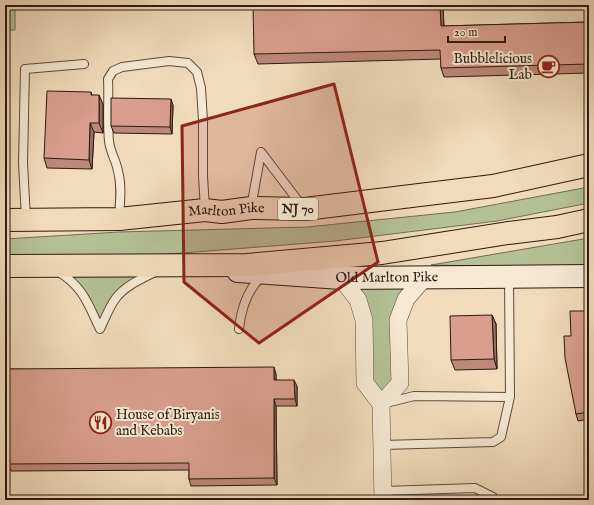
<svg xmlns="http://www.w3.org/2000/svg" width="594" height="505" viewBox="0 0 594 505" font-family="'IM FELL English',serif">
<rect width="100%" height="100%" fill="#f1dbbc"/>
<filter id="stains"><feTurbulence type="fractalNoise" baseFrequency=".005" numOctaves="4"/><feColorMatrix values="0 0 0 0 .2 0 0 0 0 .09 0 0 0 0 .02 0 0 0 .5 -.17"/></filter>
<radialGradient id="worn" r=".72"><stop offset=".6" stop-color="#630" stop-opacity="0"/><stop offset="1" stop-color="#630" stop-opacity=".3"/></radialGradient>
<path fill="#b4c196" stroke="#706e54" d="M5 5H15V30H5Z
M589 187V203L497 221 335 241 158 255 5 256V239L119 232 307 227 455 212Z
M589 238V268L431 265Z
M48 266H168L125 289 100 329 86 299Z
M425 277 407 299 400 383 381 404 365 383 364 320 341 278Z"/>
<g fill="none" stroke-linecap="round" stroke-linejoin="round">
<defs>
<path id="lane" d="M251 208 261 152 302 206
M119 217C120 202 122 186 118 171 116 160 110 152 109 141 107 121 109 99 108 79L113 71 122 67 169 61 188 63 197 72 201 88 203 121V176L205 209
M26 219 23 163 25 69 84 64
M57 271C83 286 88 304 100 329 105 319 109 307 116 298 125 286 141 279 155 272
M239 329C241 310 247 290 262 276
M386 403 414 396 510 397 509 277
M382 445 493 442 501 437 510 397
M383 491 475 488 493 497 494 500"/>
<path id="street" d="M341 278 358 300 364 320 365 383 381 404 383 500
M381 404 400 383 398 320 406 299 425 277"/>
<g id="secondary">
<path id="s1" d="M238 271 341 278 589 276"/>
</g>
<g id="highway">
<path id="s2" d="M5 220 119 219 205 210 222 212 251 208 305 209 493 186 589 165"/>
<path d="M5 266 247 265 382 253 508 233 557 227 589 220"/>
</g>
</defs>
<use href="#lane" stroke="#5d4a3c" stroke-width="10"/>
<use href="#street" stroke="#5d4a3c" stroke-width="18"/>
<use href="#secondary" stroke="#2c1a11" stroke-width="24"/>
<use href="#highway" stroke="#2c1a11" stroke-width="24"/>
<use href="#lane" stroke="#f6e8d3" stroke-width="8"/>
<use href="#street" stroke="#f6e8d3" stroke-width="17"/>
<use href="#secondary" stroke="#f6e8d3" stroke-width="22"/>
<use href="#highway" stroke="#f1dbbc" stroke-width="22"/>
</g>
<path fill="#bb887a" stroke="#2c1a11" d="M443 5 444 26 589 22V73L444 77 441 68V59L258 64 254 54Z
M91 92 92 95 103 104V133L94 132 92 169 47 168 44 158Z
M173 105 172 134 114 133 111 126Z
M589 311V419L578 421 576 414 571 336Z
M492 315 496 324 497 369 455 370 451 360Z
M5 356 9 363V369L276 374V380L297 386V406H276L277 485 191 486 189 479V470L11 471 8 464V412H5Z"/>
<path fill="#986f63" stroke="#2c1a11" d="M440 5H443L444 35 441 26Z
M99 95 103 104V133L99 123Z
M171 99 173 105 172 134 170 127Z
M90 123 94 132 92 169 89 160Z
M492 315 496 324 497 369 494 359Z
M6 356 9 363V375L6 369Z
M274 367 276 374V387L274 380Z
M294 380 297 386V406L295 399Z
M274 399 276 406 277 485 274 478Z"/>
<path fill="#d99e8e" stroke="#2c1a11" d="M253 5H440L441 26 589 22V64L441 68 440 50 254 54Z
M47 91 91 92V95H99V123H90L89 160 44 158Z
M111 98 171 99 170 127 111 126Z
M570 311H589V412L576 414 565 358 564 336H571Z
M492 315 494 359 451 360 450 316Z
M5 356H6V369L274 367V380H294L295 399H274V478L189 479V463L8 464V405H5Z
M589 442V449L586 443Z
M442 496H484V500H442Z"/>
<path fill="#8f2418" fill-opacity="0.2" stroke="#8f2418" stroke-width="3" stroke-linejoin="round" d="M334 84 378 262 259 343 184 282 182 126Z"/>
<defs>
<symbol id="cafe-ring" viewBox="-11 -11 22 22"><circle r="9.5" fill="#f6e8d3" stroke="#8f2418" stroke-width="1.5"/><path d="M-5.5-4.5H6V0H3Q3 3.5 0 3.5H-2.5Q-5.5 3.5-5.5 0ZM3-3.2v2h1.7v-2ZM-6 4.5H4V6H-6Z" fill="#8f2418"/></symbol>
<symbol id="restaurant-ring" viewBox="-11 -11 22 22"><circle r="9.5" fill="#f6e8d3" stroke="#8f2418" stroke-width="1.5"/><path d="M-5-6h1v4h1v-4h1v4h1v-4h1v5L-1.5 .5V6h-2V.5L-5-1ZM5-6V6H3V1.5H1.5Q1.5-4 5-6Z" fill="#8f2418"/></symbol>
</defs>
<g fill-rule="evenodd">
<use href="#cafe-ring" x="536" y="54" width="25" height="25"/>
<use href="#restaurant-ring" x="88" y="410" width="25" height="25"/>
</g>
<g text-anchor="middle" dominant-baseline="central" stroke-width="4" stroke-linejoin="round" paint-order="stroke">
<rect fill="#f6e8d3" stroke="#69584b" stroke-width="1" x="278" y="198" width="40" height="22" rx="3"/>
<g font-size="13" font-weight="bold" fill="#2c1a11">
<text x="298" y="209">NJ 70</text>
</g>
<g font-size="14" fill="#2c1a11" stroke="#f6e8d3" text-anchor="end">
<text x="532" y="59">Bubblelicious<tspan x="532" dy="16">Lab</tspan></text>
<text x="116" y="415" text-anchor="start">House of Biryanis<tspan x="116" dy="16">and Kebabs</tspan></text>
</g>
<g font-size="14" fill="#2c1a11" stroke="#f6e8d3">
<text stroke="none"><textPath href="#s2" startOffset="222">Marlton Pike</textPath></text>
<text stroke="none"><textPath href="#s1" startOffset="149">Old Marlton Pike</textPath></text>
</g>
</g>
<rect width="594" height="505" fill="none" stroke="#f1dbbc" stroke-width="20"/>
<rect x="6" y="6" width="582" height="493" fill="none" stroke="#2c1a11" stroke-width="2"/>
<rect x="10" y="10" width="574" height="485" fill="none" stroke="#2c1a11"/>
<path d="M448 36v6h57v-6" fill="none" stroke="#2c1a11" stroke-width="2"/>
<text x="454" y="36" font-size="12" fill="#2c1a11" stroke="#f6e8d3" stroke-width="3" paint-order="stroke">20 m</text>
<rect width="100%" height="100%" filter="url(#stains)"/>
<rect width="100%" height="100%" fill="url(#worn)"/>
</svg>
